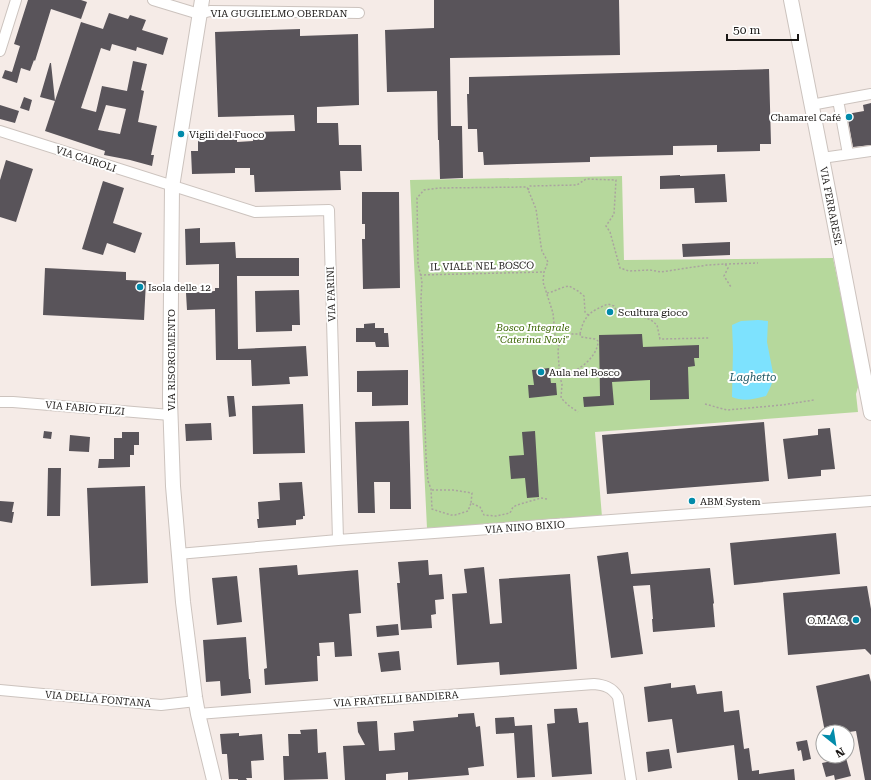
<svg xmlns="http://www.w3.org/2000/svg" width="871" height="780" viewBox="0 0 871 780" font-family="'Roboto Serif',serif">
<rect width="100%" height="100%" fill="#f5ebe7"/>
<path fill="#b6d89c" d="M622 176 624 260 833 258 859 384 856 394 858 412 595 432 602 517 427 528 410 180Z"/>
<path fill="#7de2fe" d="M758 320 768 321 767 342 774 378 770 388 766 396C753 399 744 402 732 397L733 349 732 325 741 321Z"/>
<path fill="#59545a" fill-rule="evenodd" d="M28 0H81L87 2 81 19 51 9 35 61 34 60 30 71 21 68 17 83 2 78 5 70 12 72 20 46 14 44Z
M434 0H619L620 55 450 58 451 126H462L463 178 440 179 439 140H438L437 91 387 92 385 30 434 28Z
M109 13 128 19 130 15 146 20 142 30 168 38 163 55 137 47 136 51 112 44 110 51 101 48 81 108 96 112 102 86 127 91 133 61 147 64 141 90 144 91 138 122 157 126 151 155H154L152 166 130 160 104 155 105 151 45 131 81 22 103 29ZM106 105 126 109 120 134 98 130Z
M300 29V36L358 34 359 105 317 107V123H338L339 145H361L362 171H340L341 190 255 192 254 175H250V168H235V173L192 174 191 151H198V134L237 133V142L253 141V132L295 131 294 115 218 117 215 32Z
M50 63H51L55 101 40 97Z
M769 69 771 144H760V151L717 152V145L673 146V155L590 157V162L484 165 483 152H478L477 129H468L467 94H469V77Z
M24 97 32 100 29 111 20 108Z
M871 103V145L853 147 847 114 864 111 863 105Z
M0 105 19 111 15 123 0 119Z
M6 160 33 169 16 222 0 217V180Z
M725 174 727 202 695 203 694 188 660 189V176L680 175V176Z
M103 181 124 188 113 223 142 233 135 253 107 243 103 255 82 249Z
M362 192H399L400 288 363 289 362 239H365V224H362Z
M200 228V243L235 242 236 258H299V276H237L238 349 306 346 308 376 289 377 290 384 252 386 251 360H216L215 309 187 310 186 293 215 291V288H219V264L186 265 185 229Z
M730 242V255L683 257 682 244Z
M45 268 126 272V280L146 281 144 320 43 315Z
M299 290 300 325H292V331L256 332 255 291Z
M375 323V328H384V333H388L389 347H376L375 342H356V328H364V324Z
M642 334 643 347 699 345V358H694L695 366 688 367 689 399 650 400V380L612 382 614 405 584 407 583 397 600 396 599 335Z
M549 368 551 383H556L557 395 529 398 528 385H534L532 370Z
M408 370V405L372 406V392H357V371Z
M227 396H234L236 416 229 417Z
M303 404 305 453 253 454 252 406Z
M409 421 411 509H390V482H374L375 513H358L355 422Z
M764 422 769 481 607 494 602 435Z
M211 423 212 440 186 441 185 424Z
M830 428 835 469 821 470V476L788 479 783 439 818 435V429Z
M44 431 52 432 51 439 43 438Z
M535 431 539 497 527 498 525 478 511 479 509 456 524 455 522 432Z
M122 432H139V445H134V455H130V467L98 468 99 459H114V438H122Z
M70 435 90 437 89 452 69 451Z
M48 468H61L60 516H47Z
M302 482 305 516H303V519L296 520V525L258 528 257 519H259L258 502 280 500 279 483Z
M145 486 148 583 91 586 87 488Z
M0 501 14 502 12 512H14L12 523 0 521Z
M836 533 840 574 734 585 730 543Z
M628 552 631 574 710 568 714 603 713 604 715 627 653 632 652 619H653L650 585 633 586 643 654 611 658 597 556Z
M428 560 429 575 442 574 444 599 435 600 436 614 431 615 432 628 401 630 397 583H400L398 562Z
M297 565 298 575 358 570 361 613 349 614 352 656 335 657 334 642 319 643 320 656H317L318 681 265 685 264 669 267 668 259 568Z
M484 567 490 624 502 623 499 579 570 574 577 669 500 675 499 662 457 665 452 594 467 593 464 569Z
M237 576 242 622 217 625 212 578Z
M867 586 871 609V655L865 649 788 655 783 593Z
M398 624 399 635 377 637 376 626Z
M246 637 249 679H250L251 693 221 696 220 681 206 682 203 640Z
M399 651 401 670 381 672 378 653Z
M869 674 871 682V780H865L856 731 849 732H825L816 686Z
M671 683V688L695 685 697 694 722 691 724 712 739 710 744 749 749 748 752 771 759 770V774L794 769 795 780H738L734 745 677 753 672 719 648 722 644 687Z
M577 708 579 723 588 722 592 774 552 777 547 724 555 723 554 709Z
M474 713 476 727 480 726 484 766 468 768 469 775 408 780V772L386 774V780H345L343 746 365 745 358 732 357 722 377 721 379 751 395 750 394 733 414 731 413 721 458 717V714Z
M514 717 515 726 532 725 535 777 517 778 514 733 496 734 495 718Z
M317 729 318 753 326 752 328 779 284 780 283 756H289L288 734H301L300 730Z
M239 733V736L262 734 264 760 251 761 252 778H246L247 780H238V779H229L227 754H222L220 734Z
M807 740 811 759 803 761 801 750 798 751 796 742Z
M669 749 672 768 648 772 646 752Z
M846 758 851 776 835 780 834 775 826 777 822 763Z"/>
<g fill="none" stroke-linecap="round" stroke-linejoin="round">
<defs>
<path id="street" d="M153 0 199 14 210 11 359 13
M0 51 16 0
M838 100 848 154
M811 105 871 94
M0 131 255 212 329 210 338 540
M822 158 871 151
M0 402H13L170 415
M178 554 338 540 871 501
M0 690 161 705 196 701
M198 714 594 684C604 685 612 687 618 697L631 780"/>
<path id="secondary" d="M202 0 172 187 170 400 173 486 183 602 195 697 198 714 214 780
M791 0 822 158 871 413"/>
</defs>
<use href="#street" stroke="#ccc3be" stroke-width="12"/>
<use href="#secondary" stroke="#ccc3be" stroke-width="16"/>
<path stroke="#aaa39f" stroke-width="1.5" stroke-dasharray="2 2" stroke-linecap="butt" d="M528 190 530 186 577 185 586 179 616 180 614 214 606 226 610 232 620 268 629 271 650 270 661 272 687 268 708 265 725 264 728 268 724 276 731 287
M725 264 758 263
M420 275 544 272
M547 293C554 292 561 287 569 286L578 291 584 296 585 312 588 315
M580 334C584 315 591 311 608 304L614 306 616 310 624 315 629 317H643L651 320 657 325 660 339 710 338
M550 374C557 374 565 374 572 372 584 367 598 354 598 341L595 339 581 337 580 334H570L566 337 557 339
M705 404 727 410 782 405 814 400
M432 490H453L472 493 471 503
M547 499 541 498 517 505 513 507 510 513 496 516 484 515 480 507 471 503 468 511 455 515H451L441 512 432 509 431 489 428 481 426 457 421 298 422 281 418 264 417 198 424 190 439 188 527 187 536 209 541 246 542 251 548 262 544 272 543 282 553 313 555 335 559 344 558 351 559 366V374L562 384 561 398 568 405 578 412"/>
<use href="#street" stroke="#fff" stroke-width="10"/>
<use href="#secondary" stroke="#fff" stroke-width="14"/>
</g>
<g fill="#028baa" stroke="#fff" stroke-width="1.5">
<circle cx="849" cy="117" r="4"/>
<circle cx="181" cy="134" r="4"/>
<circle cx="140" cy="287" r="4"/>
<circle cx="610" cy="312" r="4"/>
<circle cx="541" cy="372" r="4"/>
<circle cx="692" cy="501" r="4"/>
<circle cx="856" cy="620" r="4"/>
</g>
<g text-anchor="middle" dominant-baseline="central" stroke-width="4" stroke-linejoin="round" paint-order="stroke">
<g font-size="10" fill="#1a1715" stroke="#fff">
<text x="279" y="13">VIA GUGLIELMO OBERDAN</text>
<text transform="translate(86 159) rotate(18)">VIA CAIROLI</text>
<text transform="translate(831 206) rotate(79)">VIA FERRARESE</text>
<text transform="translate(482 266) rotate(-1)">IL VIALE NEL BOSCO</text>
<text transform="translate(331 294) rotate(-92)">VIA FARINI</text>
<text transform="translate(171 360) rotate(-90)">VIA RISORGIMENTO</text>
<text transform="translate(85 408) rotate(5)">VIA FABIO FILZI</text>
<text transform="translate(525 527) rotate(-4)">VIA NINO BIXIO</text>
<text transform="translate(98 699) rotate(5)">VIA DELLA FONTANA</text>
<text transform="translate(396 699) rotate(-4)">VIA FRATELLI BANDIERA</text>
</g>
<g font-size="10" fill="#1a1715" stroke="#fff" text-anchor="start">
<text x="841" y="117" text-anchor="end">Chamarel Café</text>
<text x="189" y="134">Vigili del Fuoco</text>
<text x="148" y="287">Isola delle 12</text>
<text x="618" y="312">Scultura gioco</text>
<text x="549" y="372">Aula nel Bosco</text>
<text x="700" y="501">ABM System</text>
<text x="848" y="620" text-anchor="end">O.M.A.C.</text>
</g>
<g font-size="10" font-style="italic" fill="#3b6503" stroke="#fff">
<text x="533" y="327">Bosco Integrale<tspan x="533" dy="12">"Caterina Novi"</tspan></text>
</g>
<g font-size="11" font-style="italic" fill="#225b69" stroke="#fff">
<text x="753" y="377">Laghetto</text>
</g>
</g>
<g transform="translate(835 744) rotate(150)"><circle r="19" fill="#ffffff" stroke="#a3a2a1"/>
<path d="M0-3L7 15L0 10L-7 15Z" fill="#028baa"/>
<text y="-6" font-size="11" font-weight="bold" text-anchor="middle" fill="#1a1715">N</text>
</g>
<path d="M727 34v6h71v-6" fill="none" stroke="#1a1715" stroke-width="2"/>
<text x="733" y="34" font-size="12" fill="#1a1715" stroke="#ffffff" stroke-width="3" paint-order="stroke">50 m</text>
</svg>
